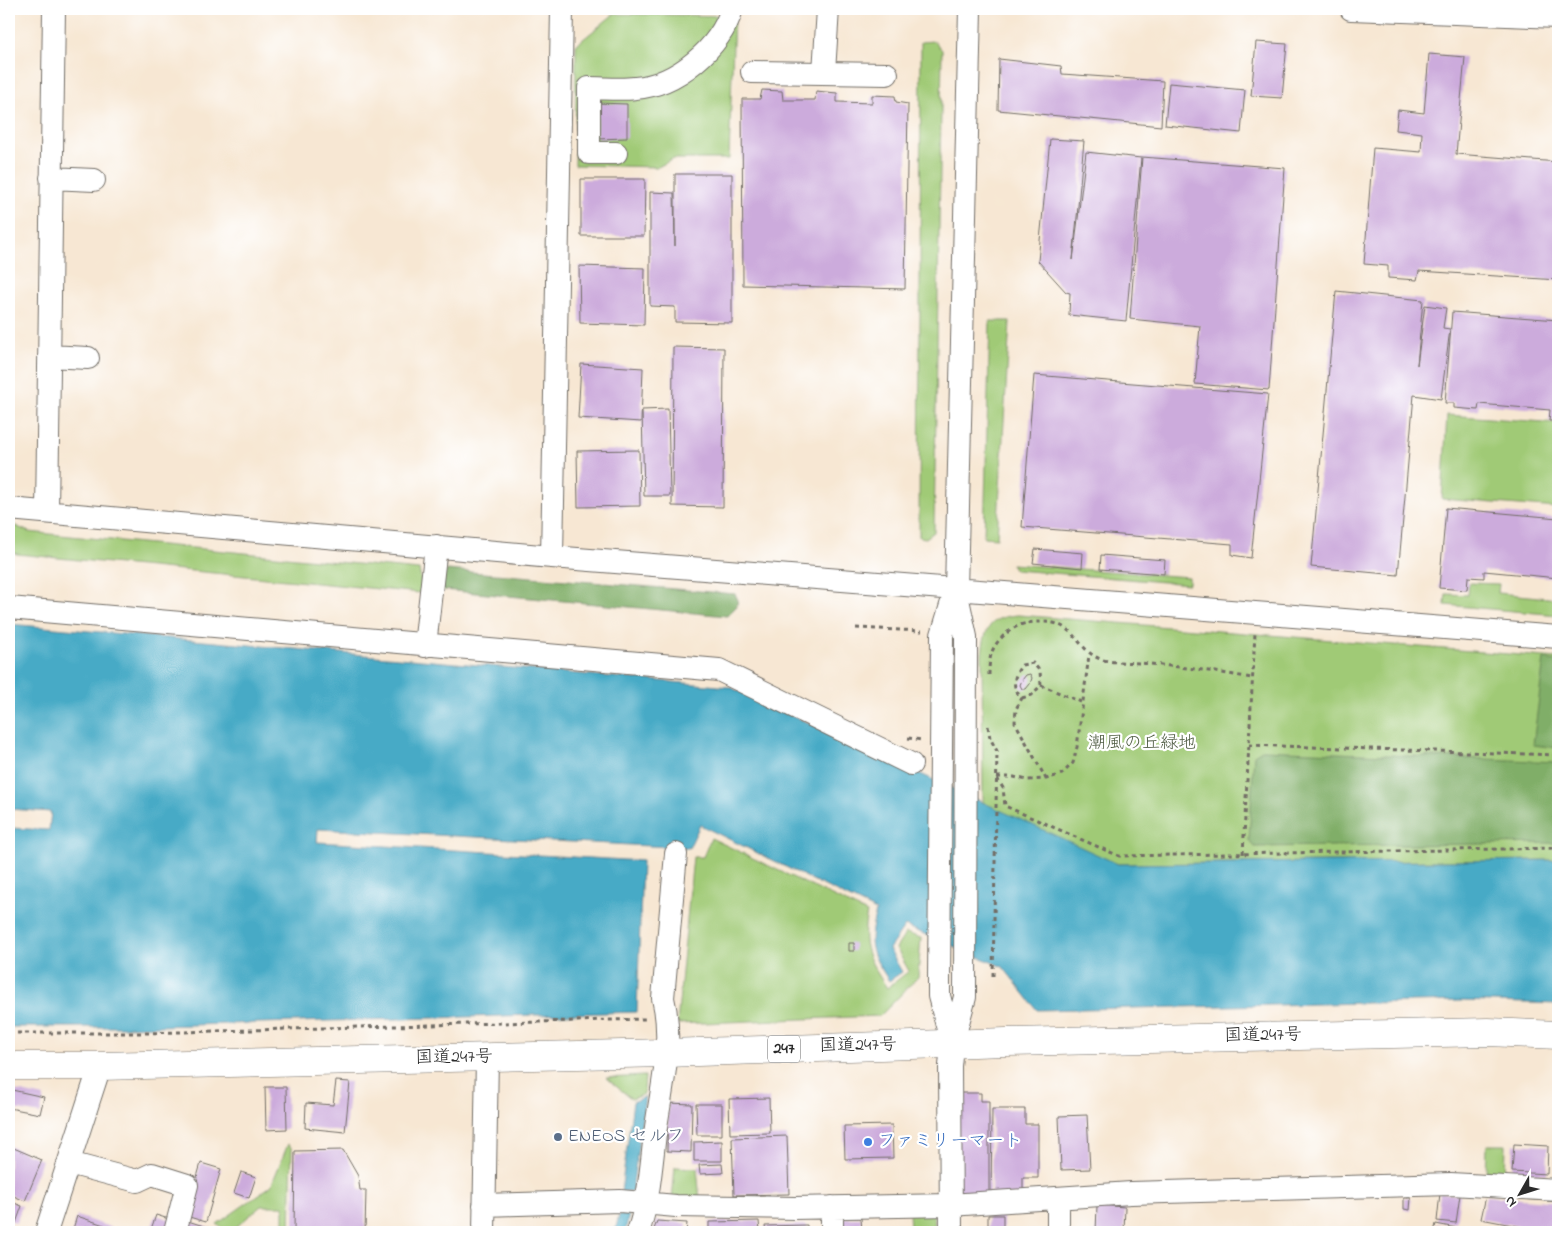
<svg xmlns="http://www.w3.org/2000/svg" width="1567" height="1241" viewBox="0 0 1567 1241" font-family="'Indie Flower','Klee One',sans-serif">
<rect width="100%" height="100%" fill="#fff"/>
<filter id="ink" filterUnits="userSpaceOnUse"><feTurbulence type="fractalNoise" baseFrequency=".02" numOctaves="2"/><feDisplacementMap in="SourceGraphic" scale="10" xChannelSelector="R" yChannelSelector="G"/><feConvolveMatrix kernelMatrix="1 2 1 2 8 2 1 2 1" color-interpolation-filters="sRGB"/></filter>
<filter id="wash" filterUnits="userSpaceOnUse"><feTurbulence type="fractalNoise" baseFrequency=".0096" numOctaves="4" result="noise"/><feDisplacementMap in="SourceGraphic" scale="20" xChannelSelector="R" yChannelSelector="G"/><feGaussianBlur stdDeviation="1.12" result="paint"/><feColorMatrix in="noise" values="0 0 0 0 0 0 0 0 0 0 0 0 0 0 0 0 0 1.4 0 .05"/><feComposite in="paint" operator="in"/></filter>
<g filter="url(#wash)">
<rect width="100%" height="100%" fill="#f7e7d3"/>
<path fill="#a0ca76" stroke="#667a50" d="M614 14 734 16 729 159H673L658 167 575 165 576 45Z
M934 41 942 50 934 532 926 538 919 537 921 42Z
M990 321H1010L997 538 984 537Z
M1447 415 1558 423V508L1442 499Z
M9 523 29 532 419 570 422 584 420 593 17 554 9 551Z
M1011 564 1189 577V584L1015 570Z
M1469 583 1499 584 1498 593 1558 599V615L1445 605 1446 594 1468 595Z
M1018 615 1558 658V860L1117 864 983 804 982 654C985 627 990 617 1018 615Z
M711 838 867 913C860 946 869 961 887 988L909 971 896 948 906 933 921 938 918 977 880 1016 677 1024 693 857H703Z
M645 1076 644 1094 632 1099 606 1078Z
M288 1144 292 1149 290 1232H284V1206H261L230 1232H221L223 1229 217 1224 271 1186Z
M1487 1145H1506L1505 1179 1486 1176Z
M675 1167 697 1168 700 1201 672 1200Z
M909 1213H934L935 1229H910Z"/>
<path fill="#80ae67" stroke="#566c49" d="M447 570 735 594 738 600 736 607 727 616 443 590 441 581Z
M1544 659 1558 661V748L1533 745Z
M1262 750 1558 762V843L1254 847 1249 841 1254 755Z"/>
<path fill="#46aac6" stroke="#386a78" d="M9 624 730 687 1118 864 1558 860V1004L1461 1001 1037 1010 1003 967 905 926 889 949 902 972 889 981C870 951 867 946 876 911L700 825 689 848 318 829 317 842 642 861 637 1012 124 1027H9V828L49 830 51 812 9 809Z
M645 1097 632 1191 621 1192 633 1102Z
M619 1215H629L625 1232H615Z"/>
<g id="blocks">
<path fill="#ccabdc" d="M1256 42 1287 44 1282 98 1251 96Z
M1429 54 1465 57 1456 154 1558 162V280L1419 271 1417 280 1388 278V266L1364 264 1373 148 1421 152 1422 133 1396 130 1398 110 1424 113Z
M999 59 1061 66 1062 74 1163 81 1161 126 998 110Z
M1169 83 1245 90 1241 133 1165 125Z
M762 90 782 91 783 100H815L816 91 837 93V102L872 103V95L895 96 896 102 908 104 905 289 743 285 742 99H760Z
M598 103 627 104V138L597 139Z
M1050 139 1084 141 1073 260 1086 152 1141 158 1126 321 1069 315 1070 293 1066 292 1038 261Z
M1142 157 1285 168 1269 390 1195 384 1200 326 1130 319Z
M675 174H732V323L675 322V307L650 306V192L674 193 675 246Z
M581 179H645L644 236H581Z
M579 266 645 268 644 325 580 323Z
M1336 291 1423 300 1417 365 1425 305 1446 308 1443 328 1450 329 1441 399 1414 395 1398 575 1311 567Z
M1452 312 1558 320V421H1549L1550 410 1479 404 1478 410 1454 408V403H1445Z
M673 347 724 348 723 507 672 506Z
M581 364 643 368 641 422 578 418Z
M1034 375 1268 394 1251 558 1232 555V544L1022 527Z
M668 409 670 496H644L642 410Z
M639 450 640 506 578 507 577 451Z
M1446 508 1558 518V578L1484 571V578L1468 577 1467 590 1439 588Z
M1035 549 1083 553 1082 568 1033 563Z
M1101 555 1165 560 1164 574 1100 569Z
M1030 674 1032 678 1030 684 1026 689H1022L1020 685 1022 680 1026 675Z
M849 943H854V951H849Z
M336 1081 350 1082 345 1132 305 1128 306 1103 333 1105Z
M265 1087H286L287 1129 266 1130Z
M12 1090 44 1097 40 1114 9 1108Z
M957 1093H981V1101H989V1198L956 1197Z
M769 1098 770 1133 730 1134 729 1099Z
M668 1103 692 1104 691 1152 667 1151Z
M696 1104H722V1135H697Z
M992 1109H1025V1124H1038V1178H1023V1196H991Z
M1087 1115 1090 1169 1061 1170 1059 1116Z
M892 1125 893 1158 845 1159 844 1126Z
M787 1136 789 1194 734 1195 732 1138Z
M722 1141V1161H694V1142Z
M1514 1144 1548 1146 1547 1174 1512 1172Z
M9 1146 42 1160 25 1201 9 1194Z
M343 1150 358 1176 360 1190H366L365 1232H294L295 1151Z
M201 1163 221 1169 206 1222 186 1216Z
M722 1164 723 1173 700 1174 699 1165Z
M241 1172 256 1177 249 1198 234 1193Z
M1440 1193 1460 1195 1456 1223 1437 1221Z
M1486 1196 1558 1202V1232H1532L1533 1229 1481 1219Z
M1404 1198H1411L1410 1210 1404 1209Z
M9 1201 22 1206 16 1223 9 1220Z
M1097 1205 1125 1207 1124 1232H1096Z
M156 1215 172 1220 168 1232H150Z
M988 1215H1003V1232H988Z
M77 1216 113 1228 111 1232H72Z
M841 1218H861L862 1232H842Z
M185 1220 222 1232H181Z
M657 1221 687 1223 686 1232H653Z
M759 1221 760 1232H709V1222Z
M1436 1224 1461 1229 1460 1232H1434Z
M807 1225V1232H766L765 1226Z
M968 1228H985V1232H968Z"/>
</g>
</g>
<g filter="url(#ink)">
<use href="#blocks" fill-opacity="0" stroke="#726d66" stroke-width="1"/>
<g fill="none" stroke-linecap="round" stroke-linejoin="round">
<defs>
<path id="minor" d="M1351 9 1558 17
M752 72 887 74
M824 72 828 9
M616 153H589V88C604 88 620 90 635 88 677 85 720 48 732 9
M51 178 94 180
M49 356 88 358
M9 509 552 557 1558 637
M47 512 54 9
M552 557 562 9
M9 608 719 670 911 764
M425 646 436 546
M952 1044 939 996V981L942 635 955 592
M69 1163 137 1181 152 1174 187 1185 175 1232
M484 1205 620 1201 676 1206 794 1208 950 1205 1131 1193 1451 1184 1558 1190
M832 1207V1232
M46 1232 100 1066
M484 1232 487 1057
M638 1232C649 1201 651 1167 655 1134 661 1090 674 1042 663 998L676 854
M951 1232 950 1066 952 1045 965 997 966 637 956 590 970 9
M1058 1232V1198"/>
<path id="highway" d="M9 1066H100L666 1053 1006 1042 1488 1032 1558 1035"/>
</defs>
<use href="#minor" stroke="#726d66" stroke-width="24"/>
<use href="#highway" stroke="#726d66" stroke-width="29"/>
<path stroke="#726d66" stroke-width="3" stroke-dasharray="4 4" stroke-linecap="butt" d="M856 628 922 631
M989 675C989 654 992 645 1008 632 1018 624 1028 622 1040 622 1079 620 1076 656 1108 661 1122 663 1136 662 1150 664 1184 667 1218 672 1252 678
M1041 685 1081 702
M1022 698 1032 695 1041 685 1040 671 1033 663 1022 665C1013 676 1011 688 1022 698L1016 709 1015 722 1046 779
M988 726 990 738 997 751 993 976
M908 738 922 740
M1249 745 1558 755
M997 777H1014L1027 780 1046 779 1062 774 1073 763 1077 747 1089 655
M997 778 1003 788 1005 806 1119 856 1558 848
M1243 854 1255 633
M9 1033H145L645 1019"/>
<use href="#minor" stroke="#fff" stroke-width="22"/>
<use href="#highway" stroke="#fff" stroke-width="28"/>
</g>
</g>
<circle fill="#5c6f8a" stroke="#fff" stroke-width="2" cx="558" cy="1137" r="5"/>
<circle fill="#3f7fe0" stroke="#fff" stroke-width="2" cx="868" cy="1142" r="5"/>
<g text-anchor="middle" dominant-baseline="central" stroke-width="4.5" stroke-linejoin="round" paint-order="stroke">
<rect fill="#fff" stroke="#6b6b6b" stroke-width="1" x="768" y="1035.5" width="32" height="27" rx="4"/>
<g font-size="16" font-weight="bold" fill="#2b2b2b">
<text x="784" y="1049">247</text>
</g>
<g font-size="18" fill="#4e5b42" stroke="#fff">
<text x="1142" y="744">潮風の丘緑地</text>
</g>
<g font-size="18" fill="#2b2b2b" stroke="#fff">
<text transform="translate(1263 1036) rotate(-1)">国道247号</text>
<text transform="translate(858 1046) rotate(-1)">国道247号</text>
<text transform="translate(454 1058) rotate(-1)">国道247号</text>
</g>
<g font-size="18" fill="#4e5e75" stroke="#fff" text-anchor="start">
<text x="568" y="1137">ENEOS セルフ</text>
</g>
<g font-size="18" fill="#366cbe" stroke="#fff" text-anchor="start">
<text x="878" y="1142">ファミリーマート</text>
</g>
</g>
<rect width="1567" height="1241" fill="none" stroke="#fff" stroke-width="30"/>
<g transform="translate(1520 1194) rotate(231)" stroke="#ffffff" stroke-width="4" paint-order="stroke">
<path d="M0-4L9 19L0 12L-9 19Z" fill="#2b2b2b"/>
<text y="-8" font-size="14" font-weight="bold" text-anchor="middle" fill="#2b2b2b">N</text>
</g>
</svg>
